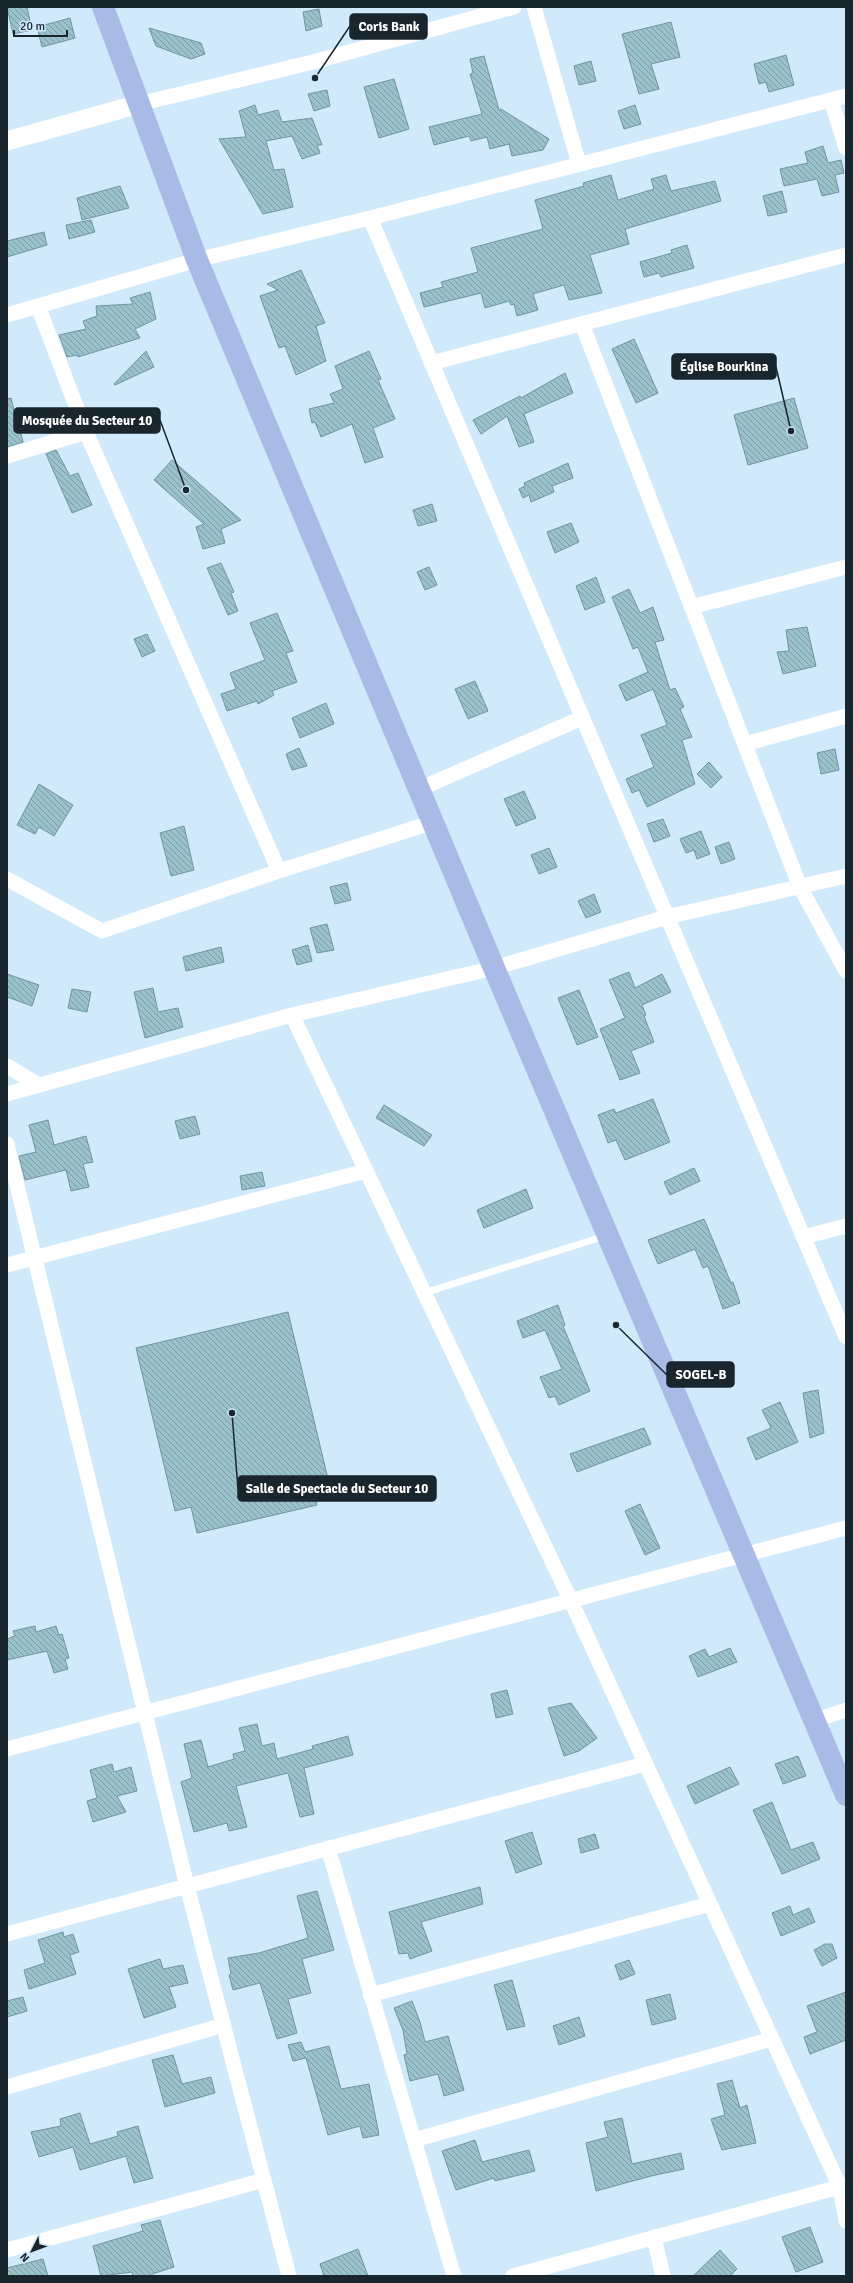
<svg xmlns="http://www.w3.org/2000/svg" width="853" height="2283" viewBox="0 0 853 2283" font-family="Signika,sans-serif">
<defs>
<pattern id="building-back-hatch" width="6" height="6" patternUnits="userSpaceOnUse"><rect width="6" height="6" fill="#99c2cb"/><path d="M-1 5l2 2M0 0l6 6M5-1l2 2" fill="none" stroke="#7c9da5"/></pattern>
</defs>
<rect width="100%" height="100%" fill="#d0e9fb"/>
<path fill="url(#building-back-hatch)" stroke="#6f969f" d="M7 7H27L32 30 13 34Z
M319 9 322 26 306 31 303 12Z
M70 18 75 38 42 47 37 27Z
M671 22 680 57 651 64 659 89 639 94 622 34Z
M149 28 201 43 205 54 191 59 156 46Z
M786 55 794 85 769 92 766 82 759 84 754 64Z
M484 56 499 110 501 109 549 139 543 150 512 156 509 144 490 149 487 137 471 141 469 136 434 145 429 127 482 114 470 74 473 73 470 59Z
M591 61 596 81 579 85 574 66Z
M394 79 409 129 379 138 364 87Z
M327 90 330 106 314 111 308 94Z
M255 105 258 115 278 110 282 122 312 118 322 145H317L320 153 302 159 292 136 266 141 274 170 284 169 293 207 263 214 219 139 246 137 239 111Z
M635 105 641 124 624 129 618 111Z
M823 146 828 163 841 160 844 173 835 175 839 192 822 196 817 179 784 186 780 169 808 163 805 152Z
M611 175 618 200 654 189 651 179 666 175 671 191 715 181 721 201 625 229 629 244 590 255 602 293 569 300 564 285 533 294 538 310 517 316 514 304 511 305 509 301 485 308 481 293 424 307 420 293 443 287 441 282 478 272 471 248 543 229 535 200 584 186 583 183Z
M120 186 129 208 82 220 77 198Z
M782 191 787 212 768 216 763 196Z
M91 220 95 232 69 239 66 225Z
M44 232 47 245 7 257V241Z
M687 245 694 268 661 277 659 273 644 277 640 262 672 253 671 250Z
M301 270 325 323 316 326 326 361 296 375 285 346 279 348 260 296 278 290 267 284Z
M150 292 156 319 135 329 140 338 78 357 77 355 67 357 59 335 86 329 83 321 97 316 96 306 133 304 130 298Z
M634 339 658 393 636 403 612 349Z
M146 351 154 367 115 385 114 384Z
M369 351 381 379 378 380 395 419 373 428 383 457 365 463 352 424 321 437 315 422 312 423 309 409 334 403 330 394 343 389 335 366Z
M565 373 573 393 524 414 534 442 519 447 507 416 481 434 473 420 520 396 521 398Z
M11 398 14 410 24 415 19 426 23 442 7 447V399Z
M794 398 808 448 748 465 734 415Z
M56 450 70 476 78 473 92 505 72 513 46 454Z
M172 460 241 520 221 529 225 543 203 549 196 527 204 524 154 480Z
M568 463 573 478 552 486 554 492 531 502 529 495 523 498 519 489 525 486 524 483Z
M432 504 437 521 418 526 413 510Z
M571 523 579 542 555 553 547 532Z
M221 563 234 592 231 593 238 611 228 615 207 568Z
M429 567 437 585 425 590 417 572Z
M596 577 605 602 585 610 576 586Z
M629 589 640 613 653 607 664 640 655 642 670 690 675 688 684 707 680 709 692 737 682 740 695 784 647 807 639 790 632 793 626 779 654 767 641 735 667 725 653 689 626 701 619 685 648 672 638 647 633 649 612 597Z
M277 613 293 651 286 653 297 682 272 691 274 695 258 704 257 701 227 711 221 694 236 689 230 673 265 660 250 623Z
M807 627 816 666 783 674 777 652 789 651 786 630Z
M147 634 155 651 142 657 134 639Z
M475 681 488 711 468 719 455 689Z
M326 703 334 724 300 738 292 718Z
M299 748 307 766 292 770 286 754Z
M835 749 839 770 821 774 817 753Z
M709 762 722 777 711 788 697 774Z
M39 784 73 805 54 836 39 827 35 834 17 825Z
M524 791 536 818 516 826 504 799Z
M663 819 670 836 654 842 647 824Z
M184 826 194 870 171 876 160 833Z
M701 831 710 854 697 859 694 850 686 853 680 839Z
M729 842 735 859 721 864 715 847Z
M549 848 557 867 539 874 531 855Z
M347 883 351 900 335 904 330 887Z
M594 894 601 912 586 918 578 901Z
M327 924 334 950 317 953 310 928Z
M308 945 312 961 297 965 292 950Z
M221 947 224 962 186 971 183 957Z
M629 972 635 988 662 974 671 992 642 1005 646 1015 644 1016 654 1042 631 1051 640 1073 620 1080 600 1029 625 1018 609 980Z
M7 974 39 985 32 1006 7 997Z
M153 988 158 1012 178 1008 183 1027 145 1038 134 992Z
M72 989 91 992 87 1012 68 1008Z
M579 990 598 1037 577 1045 558 998Z
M653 1099 670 1142 625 1160 616 1140 608 1143 598 1115 614 1109 616 1113Z
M384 1105 432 1135 424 1146 376 1118Z
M195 1116 200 1134 180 1139 175 1121Z
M48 1120 54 1145 86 1136 93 1162 83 1164 89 1187 71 1191 66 1170 25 1180 19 1156 36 1152 29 1125Z
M694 1168 700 1181 670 1195 664 1182Z
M262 1172 265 1186 242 1190 240 1176Z
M526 1189 533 1208 484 1228 477 1210Z
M704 1219 731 1283 733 1282 740 1303 723 1309 708 1266 703 1268 695 1249 658 1264 648 1240Z
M558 1305 565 1325 563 1326 590 1391 559 1405 555 1396 549 1398 540 1377 562 1369 545 1330 523 1338 517 1321Z
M288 1312 328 1479 312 1482 317 1505 197 1533 191 1507 175 1511 136 1348Z
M818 1390 824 1433 810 1438 803 1393Z
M780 1402 798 1442 756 1460 747 1438 771 1428 762 1410Z
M644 1428 651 1444 577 1472 570 1454Z
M640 1504 660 1548 645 1555 625 1511Z
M35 1626 36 1632 56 1626 59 1635 62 1634 69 1658 65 1659 68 1669 54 1673 47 1651 7 1660V1639L15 1636 13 1631Z
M730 1648 737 1662 698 1677 689 1656 705 1649 709 1657Z
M507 1690 513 1714 496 1718 491 1694Z
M571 1703 597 1738 579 1751 564 1756 548 1708Z
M257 1724 262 1746 274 1743 277 1759 313 1749 312 1746 348 1736 353 1755 304 1768 314 1814 300 1817 288 1773 236 1786 247 1827 229 1831 227 1823 194 1832 181 1782 192 1778 184 1744 201 1740 208 1767 234 1759 233 1754 245 1751 239 1728Z
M798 1756 806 1776 783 1784 775 1764Z
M112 1764 114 1772 131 1767 137 1791 117 1796 126 1812 93 1822 87 1801 97 1798 90 1770Z
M730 1767 739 1784 695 1804 687 1786Z
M772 1802 791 1850 813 1842 820 1859 782 1874 753 1810Z
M532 1832 542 1864 516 1873 505 1841Z
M595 1834 599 1848 581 1853 578 1839Z
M480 1887 483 1904 421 1922 432 1951 410 1959 408 1953 399 1954 389 1912Z
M317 1891 334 1950 302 1959 311 1993 288 1999 297 2033 277 2039 260 1983 233 1990 229 1975 231 1974 228 1958 259 1953 308 1938 297 1896Z
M790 1906 793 1915 809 1908 815 1922 781 1936 772 1913Z
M63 1932 64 1937 73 1934 79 1952 70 1955 76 1974 29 1989 24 1970 45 1963 38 1940Z
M825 1944H832L837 1958 822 1966 814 1950Z
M160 1959 163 1969 183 1965 188 1983 169 1987 176 2007 144 2018 128 1969Z
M629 1960 635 1974 620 1980 615 1965Z
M512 1980 525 2026 507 2030 494 1985Z
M846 1992V2040L810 2054 804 2037 817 2032 807 2006Z
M670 1994 676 2019 652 2025 646 2000Z
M23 1997 27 2011 7 2017V2001Z
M412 2001 420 2022 425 2042 448 2036 464 2090 444 2096 438 2074 410 2081 404 2055 407 2054 403 2030 394 2008Z
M579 2017 585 2036 559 2045 553 2026Z
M301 2042 305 2052 329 2046 341 2089 369 2084 379 2135 363 2138 360 2126 328 2135 306 2058 293 2061 288 2045Z
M173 2055 182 2084 211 2077 215 2093 165 2107 152 2060Z
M732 2080 740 2108 747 2105 756 2143 722 2150 711 2119 725 2115 717 2084Z
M80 2113 90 2144 118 2136 117 2132 138 2126 153 2178 134 2183 126 2156 80 2170 73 2147 39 2157 31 2132 61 2126 60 2119Z
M622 2118 632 2164 681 2153 684 2169 651 2176 596 2191 586 2143 608 2137 604 2122Z
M475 2140 482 2162 529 2150 535 2171 495 2181 494 2178 456 2190 442 2151Z
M160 2220 174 2267 152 2274V2276H133L132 2272 101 2276 93 2246 143 2231 141 2225Z
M810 2227 823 2262 796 2272 782 2237Z
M358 2249 368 2276H324L320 2264Z
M720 2250 737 2269 730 2276H693Z
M43 2259 48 2276H7V2268Z"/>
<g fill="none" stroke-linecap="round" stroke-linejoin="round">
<path stroke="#fff" stroke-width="7" d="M424 1293 605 1236"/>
<path stroke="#fff" stroke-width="15" d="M534 7 579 164
M831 100 846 148
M139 104 309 63 514 7
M370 218 846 1337
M38 306 86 432 279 871
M7 315 197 260 370 218 846 96
M582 324 800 887 846 971
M431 363 846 255
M7 456 86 432
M691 607 846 567
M745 744 846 716
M419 789 582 718
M7 879 102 931 279 871 434 822
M292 1015 571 1601 840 2187 846 2221
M7 1066 39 1085
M7 1094 292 1015 494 968 667 917 846 876
M7 1144 187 1886 289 2276
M803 1237 846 1226
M7 1265 366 1171
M816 1720 846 1710
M7 1749 846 1528
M328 1848 454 2276
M7 1934 645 1764
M370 1995 710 1904
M7 2087 224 2025
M414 2140 772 2039
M654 2237 663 2276
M7 2250 264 2180
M513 2276 846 2185"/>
<path stroke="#fff" stroke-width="19" d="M7 141 139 104"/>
<path stroke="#a9bae6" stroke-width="22" d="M103 7 197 260 494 968 846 1795"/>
</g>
<path fill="none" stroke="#1a262e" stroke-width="1.5" d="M315 78L350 26M791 431L776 367M186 490L160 420M616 1325L667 1375M232 1413L238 1489"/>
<g fill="#1a262e" stroke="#d0e9fb" stroke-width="1.5">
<circle cx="315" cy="78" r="4"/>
<circle cx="791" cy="431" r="4"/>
<circle cx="186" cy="490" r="4"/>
<circle cx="616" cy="1325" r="4"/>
<circle cx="232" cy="1413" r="4"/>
</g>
<g fill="#1a262e" stroke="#1a262e" stroke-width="1.5">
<rect x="350" y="14" width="77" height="25" rx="4"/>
<rect x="672" y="354" width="104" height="25" rx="4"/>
<rect x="14" y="408" width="146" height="25" rx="4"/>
<rect x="667" y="1362" width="67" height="25" rx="4"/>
<rect x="238" y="1476" width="198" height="25" rx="4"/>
</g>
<g font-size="13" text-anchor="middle" font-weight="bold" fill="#fff">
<text x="389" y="31">Coris Bank</text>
<text x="724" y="371">Église Bourkina</text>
<text x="87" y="425">Mosquée du Secteur 10</text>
<text x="701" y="1379">SOGEL-B</text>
<text x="337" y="1493">Salle de Spectacle du Secteur 10</text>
</g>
<rect width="853" height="2283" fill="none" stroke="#1a262e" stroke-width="16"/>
<g transform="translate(32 2251) rotate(228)" stroke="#d0e9fb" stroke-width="3" paint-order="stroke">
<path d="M0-3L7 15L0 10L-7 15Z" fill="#1a262e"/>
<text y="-6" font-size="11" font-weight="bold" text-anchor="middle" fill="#1a262e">N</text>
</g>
<path d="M14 30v6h53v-6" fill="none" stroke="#1a262e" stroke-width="2"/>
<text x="20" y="30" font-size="12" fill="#1a262e" stroke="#d0e9fb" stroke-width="3" paint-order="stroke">20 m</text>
</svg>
